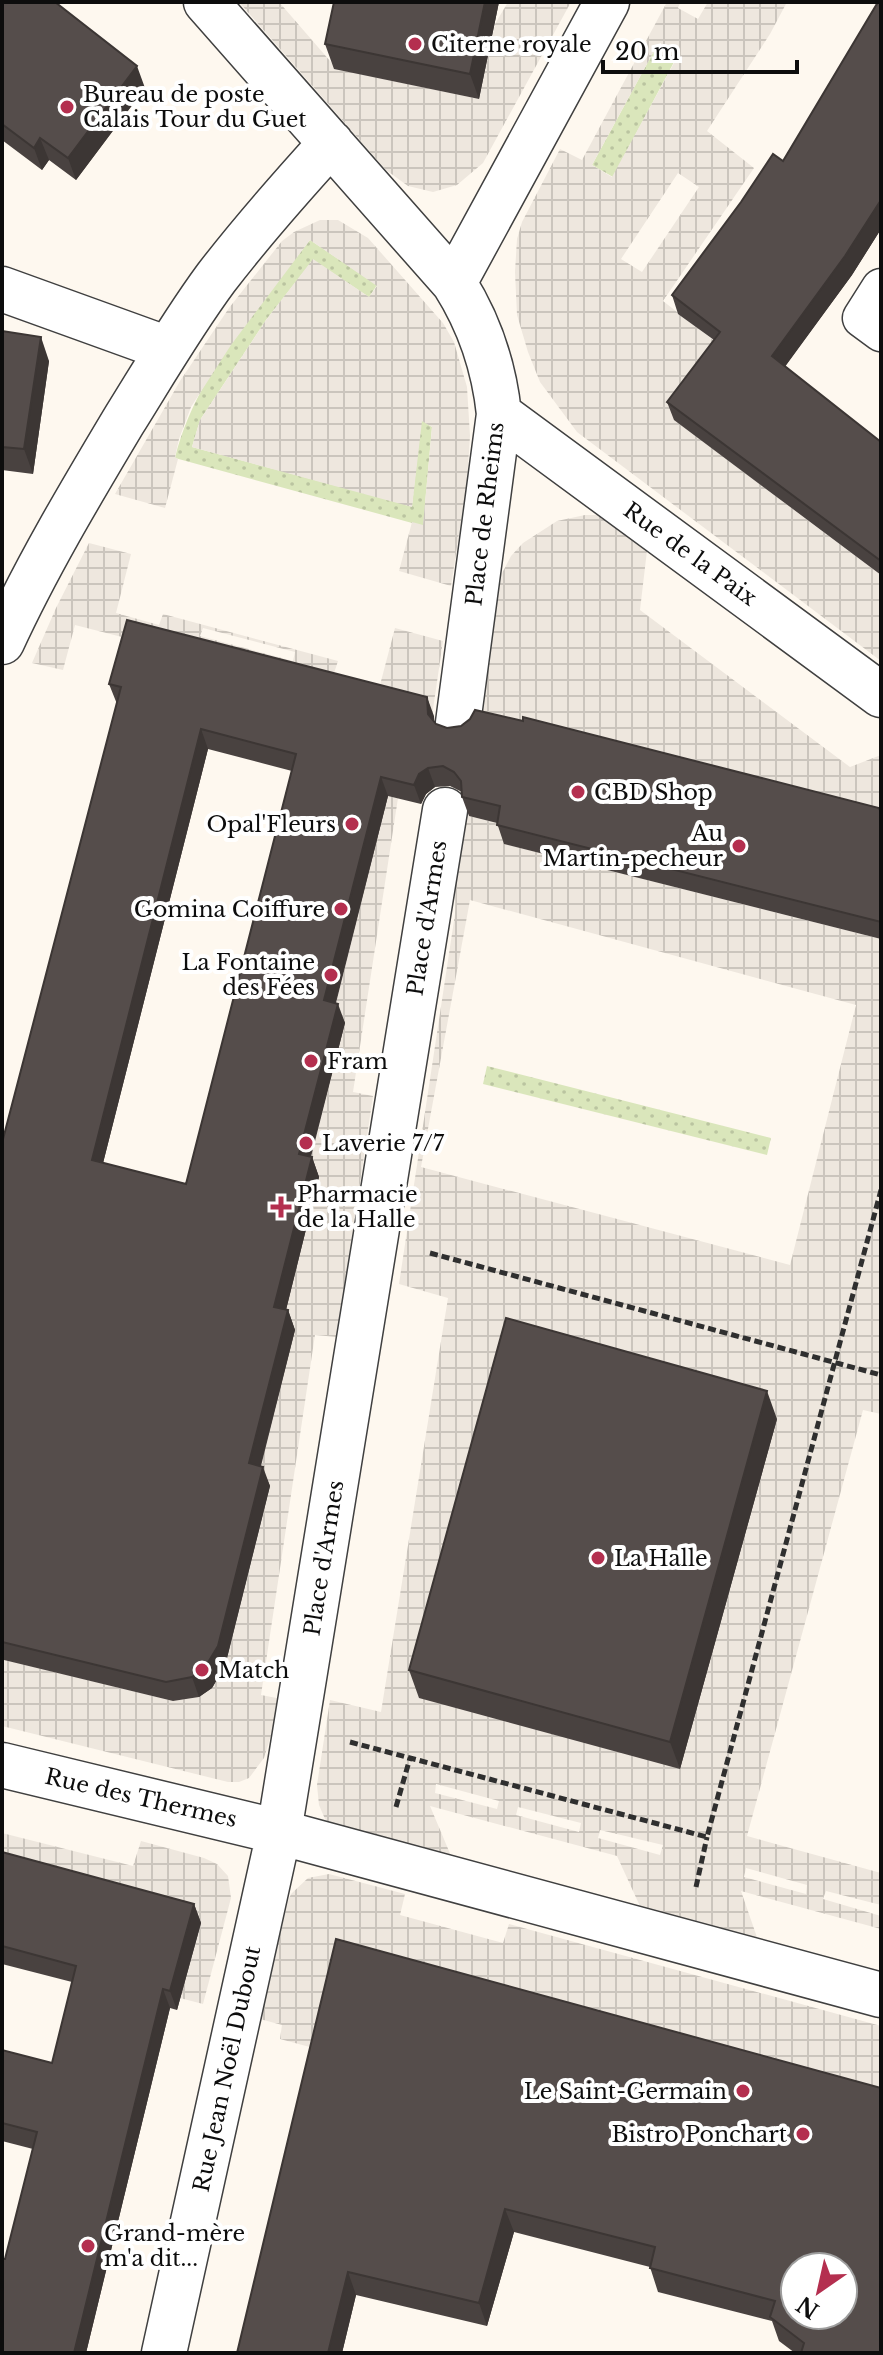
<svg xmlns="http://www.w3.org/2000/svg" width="883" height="2355" viewBox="0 0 883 2355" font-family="'Libre Baskerville',serif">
<defs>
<pattern id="grass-dots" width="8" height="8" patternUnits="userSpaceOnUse" patternTransform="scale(2)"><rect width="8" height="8" fill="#dae6bb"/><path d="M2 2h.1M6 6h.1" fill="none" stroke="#bac4a0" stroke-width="1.8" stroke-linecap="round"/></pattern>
<pattern id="plaza-grid" width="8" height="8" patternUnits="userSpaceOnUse" patternTransform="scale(2)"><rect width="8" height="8" fill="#eee7de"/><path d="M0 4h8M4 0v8" fill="none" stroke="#cbc5bd"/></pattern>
</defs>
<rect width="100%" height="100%" fill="#fef8ef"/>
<path fill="url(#grass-dots)" d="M654 51 674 62 613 177 592 165Z
M310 240 377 285 369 297 313 260 266 320 200 420 192 447 412 506 421 420 432 427 423 526 175 458C195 375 259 306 310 240Z
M487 1066 771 1138 767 1155 483 1084Z"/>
<path fill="url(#plaza-grid)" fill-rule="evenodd" d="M239 2H279L337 69 479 99 495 24 508 2H571L483 163 457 185 433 192 408 186 386 170Z
M667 2H680L678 8 698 19 708 2H787L770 34 707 131 754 168 663 301 726 350 737 467 881 575V661L577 432 540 382 528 352 517 315 515 272 517 239 522 222 560 149 582 160ZM654 51 674 63 612 177 592 165ZM678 173 699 187 642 272 621 259Z
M320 220H338L368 238 443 323 454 342 467 387 470 436 467 482 451 586 399 571 412 522 423 525 432 427 422 421 412 507 192 447 200 420 266 320 313 259 369 297 377 286 310 240 231 345 191 407 179 439 175 457 178 459 165 508 115 494 180 381 229 308 282 241 294 232Z
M585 515H602L648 542 640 610 850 767 881 755V826L473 726 493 596 501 575 511 556 523 543 557 521Z
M89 543 131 554 116 613 159 625 163 614 338 661 334 673 380 685 395 628 443 641 432 716 75 625 63 670 32 663 56 608ZM203 628 295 652 293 661 200 636Z
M374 792 398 798 353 1092 373 1096 337 1337 315 1335 261 1695 282 1699 264 1758 249 1778 239 1782H228L2 1726V1659L173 1701 199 1697 212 1688 225 1666 270 1487 257 1483 275 1405 282 1326 300 1252 307 1173 345 1024 332 1020 369 870Z
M457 813 508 826 505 844 881 939V1414L863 1410 747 1836 881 1873V1905L826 1891 823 1899 881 1916V1929L741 1891 760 1946 644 1915 617 1856 430 1806 454 1863 335 1829 325 1819 319 1805 317 1785 330 1700 381 1712 448 1298 399 1284 455 914ZM470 900 856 1005 790 1265 421 1167ZM436 1784 499 1801 497 1809 435 1793ZM518 1807 581 1823 579 1832 516 1815ZM600 1830 663 1845 660 1855 598 1838ZM746 1868 807 1885 806 1894 744 1877Z
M2 1833 133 1866 141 1841 204 1858 217 1864 228 1876 231 1898 203 2004 180 1998 201 1923 2 1870Z
M329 1874 405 1894 400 1915 503 1943 509 1924 881 2026V2109L321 2050 280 2039 282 2025 260 2019 288 1901 291 1894 308 1878Z"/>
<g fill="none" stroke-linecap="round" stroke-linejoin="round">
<defs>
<path id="lane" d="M881 288 862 318 881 332"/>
<path id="street" d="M206 2 454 283C480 324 494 366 499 414L458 723
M454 283 607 2
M2 289 168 349
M499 414 881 695
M2 642C37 566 80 494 123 422 153 374 182 324 216 278 252 231 291 187 331 143
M2 1765 279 1832 881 1995
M164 2353 279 1832 445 810"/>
</defs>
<use href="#lane" stroke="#404040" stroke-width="41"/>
<use href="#street" stroke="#404040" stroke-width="47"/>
<path stroke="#2f2f2f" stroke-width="5" stroke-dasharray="8 4" stroke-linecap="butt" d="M430 1253 881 1375
M350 1742 707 1837 881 1190
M396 1807 410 1758
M696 1887 707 1837"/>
<use href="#lane" stroke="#fff" stroke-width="38"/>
<use href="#street" stroke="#fff" stroke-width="44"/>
</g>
<path fill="#494240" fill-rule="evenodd" d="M2 2 145 88 76 180 49 160 42 170 2 140Z
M499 2 479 99 334 69 325 44Z
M881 2V229L852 275 785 366 881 442V575L674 420 667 402 714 340 678 314 672 295 783 161Z
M2 331 49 361 33 474 2 470Z
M109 684 427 697 434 721 436 724 447 728 881 812V939L504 844 497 823 469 816 462 797V792L450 786 435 787 426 794 421 804 388 796 336 1003 345 1023 311 1157H312L319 1177 286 1310H288L295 1330 261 1466 270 1486 225 1666 212 1688 199 1697 173 1701 4 1660 2 1662V1143L117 704ZM208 749 292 771 186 1184 103 1163Z
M777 1419 680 1769 419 1698 409 1670Z
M2 1852 194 1904 201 1923 177 2010 170 2008 86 2353H2L5 2259 33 2149 2 2141V2050L52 2063 72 1982 2 1964Z
M336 1939 881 2353H795L779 2341 772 2321 658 2292 650 2267 514 2232 487 2326 356 2295 342 2353Z"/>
<path fill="#3c3634" d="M485 2H499L479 99 470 74Z
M137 66 145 88 76 180 68 158Z
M40 138 49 160 42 170 34 148Z
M881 200V229L852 275 779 375 772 356Z
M41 337 49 361 33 474 24 449Z
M427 697 434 716 435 733 428 714Z
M201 729 208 749 99 1179 92 1160Z
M428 768 435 787 426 794 421 804 414 785 419 774Z
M381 777 388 796 331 1020 324 1000Z
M338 1004 345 1023 306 1173 299 1154Z
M312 1157 319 1177 282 1326 274 1307Z
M288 1310 295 1330 256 1483 249 1463Z
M767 1391 777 1419 680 1769 670 1742Z
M263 1467 270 1486 225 1666 212 1688 199 1697 192 1677Z
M194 1904 201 1923 177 2010 170 1991Z
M163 1989 170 2008 86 2353H74Z
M505 2209 514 2232 487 2326 479 2303Z
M348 2272 356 2295 342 2353H328Z"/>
<path fill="#554d4b" stroke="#3c3634" stroke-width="2" fill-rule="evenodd" d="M2 2H55L137 66 68 158 40 138 34 148 2 124Z
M334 2H485L470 74 325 44Z
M878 2H881V200L845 256 772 356 881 442V561L667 402 720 332 672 295 741 202 773 154 783 161Z
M2 331 41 337 24 449 2 447Z
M127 620 427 697 428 714 436 724 447 728 461 726 470 719 475 710 523 721V717L879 808 881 812V922L497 825 500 806 462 797 461 781 454 772 443 766 428 768 419 774 414 785 381 777 324 1000 338 1004 299 1154 312 1157 274 1307 288 1310 249 1463 263 1467 218 1646 204 1669 192 1677 166 1682 2 1642V1143L121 687 109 684ZM201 729 296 754 186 1184 92 1160Z
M506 1318 767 1391 670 1742 409 1670Z
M2 1852 194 1904 170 1991 163 1989 74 2353H2V2259H5L37 2132 2 2123V2050L52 2063 76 1966 2 1946Z
M336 1939 881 2088V2353H801L804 2343 770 2317 775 2301 650 2268 655 2247 505 2209 479 2303 348 2272 328 2353H237ZM795 2267H843V2315H795Z"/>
<g fill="#b42f4f" stroke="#fff" stroke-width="3">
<circle cx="415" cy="44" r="8"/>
<circle cx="67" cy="107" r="8"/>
<circle cx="578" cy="792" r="8"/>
<circle cx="352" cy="824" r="8"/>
<circle cx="739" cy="846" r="8"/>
<circle cx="341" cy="909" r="8"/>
<circle cx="331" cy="975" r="8"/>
<circle cx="311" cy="1061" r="8"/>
<circle cx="306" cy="1143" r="8"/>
<path d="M277 1195h8v8h8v8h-8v8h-8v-8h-8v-8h8z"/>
<circle cx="598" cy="1558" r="8"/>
<circle cx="202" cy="1670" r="8"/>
<circle cx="743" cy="2091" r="8"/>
<circle cx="803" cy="2134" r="8"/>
<circle cx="88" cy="2246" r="8"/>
</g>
<g text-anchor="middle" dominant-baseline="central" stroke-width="8" stroke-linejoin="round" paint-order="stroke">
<g font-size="22" fill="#0d0d0d" stroke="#fff" text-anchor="start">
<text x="431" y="44">Citerne royale</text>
<text x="83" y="94">Bureau de poste<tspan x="83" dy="25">Calais Tour du Guet</tspan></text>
<text x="594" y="792">CBD Shop</text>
<text x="336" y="824" text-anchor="end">Opal'Fleurs</text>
<text x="723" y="833" text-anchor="end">Au<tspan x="723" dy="25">Martin-pecheur</tspan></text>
<text x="325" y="909" text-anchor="end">Gomina Coiffure</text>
<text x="315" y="962" text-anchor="end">La Fontaine<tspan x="315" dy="25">des Fées</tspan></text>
<text x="327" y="1061">Fram</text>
<text x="322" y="1143">Laverie 7/7</text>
<text x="297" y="1194">Pharmacie<tspan x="297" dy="25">de la Halle</tspan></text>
<text x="614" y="1558">La Halle</text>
<text x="218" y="1670">Match</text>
<text x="727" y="2091" text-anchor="end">Le Saint-Germain</text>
<text x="787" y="2134" text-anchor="end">Bistro Ponchart</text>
<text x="104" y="2233">Grand-mère<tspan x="104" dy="25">m'a dit...</tspan></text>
</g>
<g font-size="22" fill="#0d0d0d" stroke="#fff">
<text transform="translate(485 514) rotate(-83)">Place de Rheims</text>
<text transform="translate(690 554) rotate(36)">Rue de la Paix</text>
<text transform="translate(427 918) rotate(-81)">Place d'Armes</text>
<text transform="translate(324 1558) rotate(-81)">Place d'Armes</text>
<text transform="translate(141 1798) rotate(13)">Rue des Thermes</text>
<text transform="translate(227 2069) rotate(-78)">Rue Jean Noël Dubout</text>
</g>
</g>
<rect width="883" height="2355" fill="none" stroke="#0d0d0d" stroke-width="8"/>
<g transform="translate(819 2291) rotate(214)"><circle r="38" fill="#ffffff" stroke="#9e9e9e" stroke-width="2"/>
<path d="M0-6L14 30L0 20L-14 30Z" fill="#b42f4f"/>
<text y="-12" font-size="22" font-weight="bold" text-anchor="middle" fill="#0d0d0d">N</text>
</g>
<path d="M603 60v12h194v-12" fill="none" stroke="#0d0d0d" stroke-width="4"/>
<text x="615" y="60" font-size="24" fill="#0d0d0d" stroke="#ffffff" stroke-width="6" paint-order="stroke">20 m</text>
</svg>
